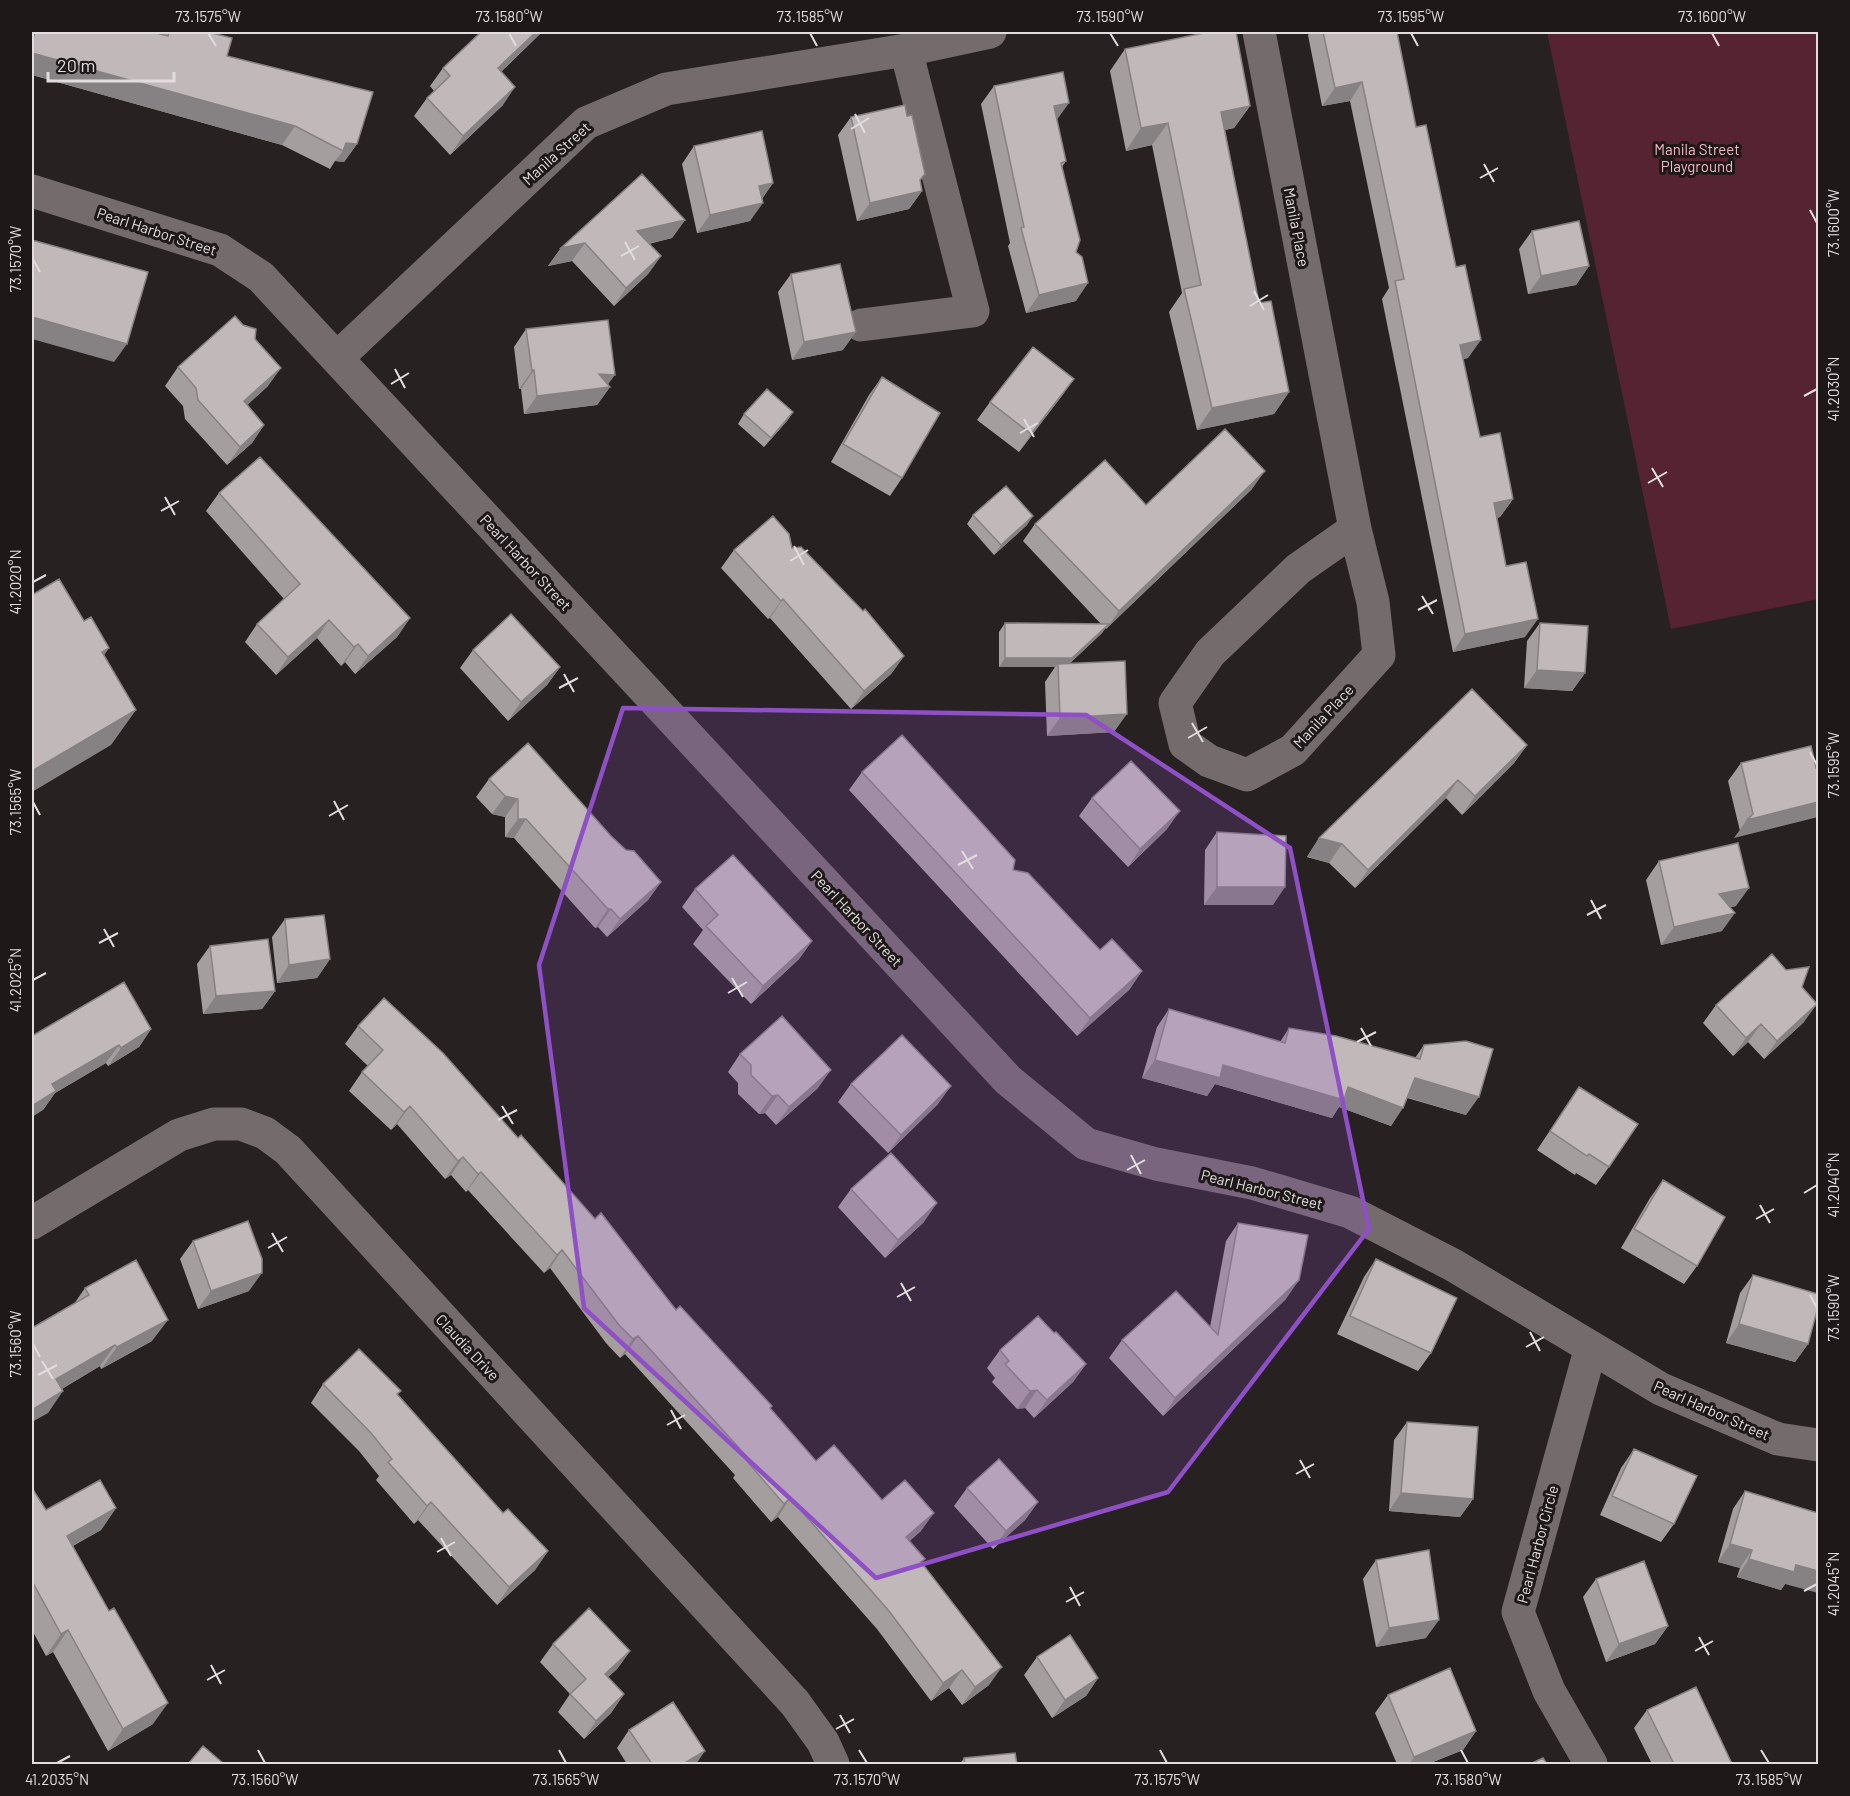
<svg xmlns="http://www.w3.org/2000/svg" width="1850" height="1796" viewBox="0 0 1850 1796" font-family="Barlow,sans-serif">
<rect width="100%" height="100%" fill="#272122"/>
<path fill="#552331" d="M1547 32H1818V599L1671 629Z"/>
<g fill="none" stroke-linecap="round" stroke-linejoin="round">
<path stroke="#736b6c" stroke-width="33" d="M1259 32 1355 529 1373 602 1379 655 1293 750 1247 775 1209 761 1185 744 1175 703 1210 653 1298 569 1355 529
M32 191 220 250 261 277 1008 1080 1086 1144 1156 1164 1252 1183 1350 1212 1453 1265 1661 1389 1778 1439 1818 1445
M861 325 973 311 906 50
M337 358 586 123 666 89 906 50 990 32
M32 1223 179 1135 214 1124H241L265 1133 288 1150 795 1703 823 1742 833 1764
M1591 1347 1518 1612 1549 1691 1591 1764"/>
</g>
<path fill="#a59e9f" d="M32 32H153L163 34 165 32H208L227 56 357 144 344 162 335 161 330 169 282 145 32 75Z
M542 32 501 72 503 105 450 155 414 116 427 98 434 91 430 86 443 68Z
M1310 32H1397L1416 127 1468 358 1463 359 1480 437 1513 499 1500 517 1497 518 1506 566 1525 637 1453 652 1382 299 1389 288 1350 101 1322 106 1308 35Z
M1125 49 1250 106 1234 128 1225 130 1259 303 1289 392 1274 414 1197 430 1169 312 1182 293 1152 145 1126 151 1110 71Z
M994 86 1057 120 1066 161 1062 167 1076 252V301L1026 313 1008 246 1010 243 981 104Z
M851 117 920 181 922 191 909 209 857 221 838 135Z
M694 146 773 183 762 199 750 221 697 233 682 164Z
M685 220 672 238 649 244 661 256 648 274 614 306 572 261 548 266 561 248Z
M1532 231 1589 266 1576 285 1528 294 1519 249Z
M791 274 843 350 792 360 778 292Z
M526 329 608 385 610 387 597 405 524 414 521 389H519L514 347Z
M255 339 268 386 247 405 264 425 252 443 227 465 185 419 183 406 165 386 178 367Z
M882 377 902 478 890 496 831 462 869 395Z
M1074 379 1061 397 1019 452 977 420 990 402Z
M793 412 787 421 764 447 738 424 744 414Z
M1252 489 1106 629 1105 628 1102 633 1070 663 1114 732 1047 736 1045 682 1055 667H999V632L1005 623 1101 624 1023 541 1035 524Z
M219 493 410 618 397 637 355 674 345 662 341 666 317 638 276 675 245 642 257 624 284 599 206 511Z
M973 515 1027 525 994 555 967 524Z
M792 548 904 656 891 674 851 709 770 618 768 619 721 568 734 550Z
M1540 623 1585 673 1572 691 1524 688 1527 641Z
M473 650 560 667 547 685 508 721 460 668Z
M1527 745 1514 763 1462 815 1446 798 1355 888 1329 863 1307 857 1319 838Z
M1741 763 1816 768 1734 838 1740 831 1728 781Z
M862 772 1013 870 1100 950 1142 971 1129 990 1077 1036 849 790Z
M489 779 611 836 661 882 648 900 607 937 598 927 595 928 514 838 505 837V817L492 814 476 797Z
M1092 798 1167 829 1128 867 1079 816Z
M1217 832 1273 905H1204L1205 850Z
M1659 861 1736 906 1730 907 1722 931 1661 945 1646 880Z
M695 889 812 941 799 959 751 1004 693 944 703 930 682 907Z
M285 919 330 959 317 978 277 983 272 937Z
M210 946 275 991 262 1009 203 1014 197 964Z
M1802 987 1804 1022 1764 1059 1748 1042 1733 1056 1703 1023 1716 1005Z
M1169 1009 1280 1042 1289 1028 1415 1058 1424 1045 1466 1115 1407 1098 1391 1126 1339 1107 1332 1118 1215 1084 1207 1096 1142 1078 1157 1027Z
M358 1026 518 1138 676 1310 772 1406 770 1409 816 1461 882 1500 921 1531 909 1541 989 1685 962 1705 949 1688 931 1701 877 1629 778 1517 771 1522 733 1478 735 1475 625 1354 620 1358 606 1343 550 1268 544 1273 468 1190 466 1192 451 1175 445 1179 397 1124 391 1130 349 1091 362 1072 368 1066 345 1044Z
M151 1029 139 1047 108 1066 106 1063 55 1093 43 1110 32 1036Z
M740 1054 818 1088 776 1125 765 1113 759 1114 738 1094V1083L728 1072Z
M851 1084 938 1104 888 1153 838 1102Z
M1579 1087 1609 1167 1596 1185 1576 1173 1575 1175 1537 1150Z
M1663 1180 1697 1266 1684 1284 1621 1248 1650 1198Z
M851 1189 924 1222 885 1258 838 1207Z
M1238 1223 1286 1299 1163 1416 1109 1358 1122 1340 1210 1327 1226 1241Z
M193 1241 249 1291 198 1309 180 1259Z
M1376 1259 1431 1353 1418 1371 1337 1334 1364 1277Z
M1753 1275 1808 1344 1795 1362 1726 1343 1740 1293Z
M85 1288 152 1341 101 1369 100 1366 62 1389 48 1413 74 1304Z
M1054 1333 1086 1364 1073 1382 1034 1418 1025 1408 1017 1409 992 1382 995 1378 987 1368 1000 1350Z
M323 1384 398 1395 503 1513 548 1551 535 1570 497 1605 418 1520 414 1524 376 1480 379 1476 359 1451 311 1403Z
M1407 1422 1473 1499 1460 1517 1389 1511 1394 1440Z
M1634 1449 1674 1524 1661 1542 1600 1515 1621 1468Z
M32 1488 46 1510 116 1508 101 1530 73 1546 153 1724 108 1751 53 1652 46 1656 32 1630Z
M967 1488 1038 1502 1025 1520 993 1549 954 1506Z
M1745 1491 1785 1584 1781 1590 1737 1577 1740 1568 1718 1562 1733 1509Z
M1376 1560 1426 1638 1376 1647 1363 1579Z
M1596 1579 1668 1626 1655 1644 1606 1662 1583 1597Z
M553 1644 630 1651 617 1669 608 1677 624 1694 611 1713 584 1739 558 1712 570 1694 540 1662Z
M1037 1657 1098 1678 1086 1696 1052 1718 1024 1675Z
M1388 1695 1476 1731 1463 1750 1428 1764H1397L1375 1713Z
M1647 1710 1732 1764H1652L1634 1728Z
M629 1730 696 1764H627L617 1748Z
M964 1758 1017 1764H960Z"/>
<path fill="#868182" d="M536 32H542L485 87 498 68Z
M32 53 295 126 282 145 32 75Z
M1362 82 1350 101 1322 106 1335 88Z
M515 87 503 105 450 155 463 136Z
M1069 103 1056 121 1054 106Z
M1250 106 1234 128 1205 134 1221 112Z
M1168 123 1152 145 1126 151 1141 128Z
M346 143 357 144 344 162 335 161 343 151Z
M925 174 911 193 922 191 909 209 857 221 870 203 920 180Z
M773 183 760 201 759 186Z
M763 203 750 221 697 233 710 215Z
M685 220 672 238 624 249 637 231Z
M585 243 572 261 548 266 561 248Z
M661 256 648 274 614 306 626 288Z
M1589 266 1576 285 1528 294 1541 276Z
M1088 283 1076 301 1026 313 1039 295Z
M32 317 127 344 114 362 32 339Z
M856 332 843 350 792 360 804 342Z
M1481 340 1468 358 1447 363 1460 345Z
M281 368 268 386 231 420 244 401Z
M534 370 521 389H519L532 371Z
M599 374 615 375 606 387H610L597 405 524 414 537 396Z
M1074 379 1061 397 1019 452 1031 434Z
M1289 392 1274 414 1197 430 1212 408Z
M793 412 787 421 764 447 771 438Z
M264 425 252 443 227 465 240 447Z
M1265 471 1252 489 1106 629 1119 611Z
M1513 499 1500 517 1481 521 1494 503Z
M1033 516 1027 525 994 555 1001 545Z
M783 599 770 618 768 619 781 601Z
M410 618 397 637 355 674 368 656Z
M1538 619 1525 637 1453 652 1465 634Z
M329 620 317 638 276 675 288 657Z
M1109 624 1102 633 1066 667 1058 664 1055 667H999L1005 658Z
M358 644 345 662 341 666 354 647Z
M109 648 85 683 102 652Z
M904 656 891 674 851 709 864 691Z
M560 667 547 685 508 721 521 702Z
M1537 670 1585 673 1572 691 1524 688Z
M136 710 111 745 32 792V771Z
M1127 714 1114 732 1047 736 1060 718Z
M1527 745 1514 763 1462 815 1475 796Z
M1458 780 1446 798 1355 888 1368 870Z
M505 796 518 799 505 817 492 814Z
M1818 802V817L1734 838 1747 820Z
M1180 811 1167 829 1128 867 1140 849Z
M518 819H526L514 838 505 837Z
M1319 838 1342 844 1329 863 1307 857Z
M661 882 648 900 607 937 620 919Z
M1217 887H1285L1273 905H1204Z
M1749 888 1736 906 1706 913 1719 894Z
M608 909H611L598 927 595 928Z
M1735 913 1722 931 1661 945 1674 927Z
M812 941 799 959 751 1004 763 986Z
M330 959 317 978 277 983 289 965Z
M1142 971 1129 990 1077 1036 1090 1018Z
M275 991 262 1009 203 1014 216 996Z
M1817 1004 1804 1022 1764 1059 1777 1041Z
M1761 1024 1748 1042 1733 1056 1746 1038Z
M151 1029 139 1047 108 1066 121 1048Z
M119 1045 106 1063 55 1093 43 1110 32 1117V1106L52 1084Z
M1155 1060 1223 1065 1348 1087 1403 1108 1391 1126 1339 1107 1332 1118 1215 1084 1207 1096 1142 1078Z
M831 1070 818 1088 776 1125 789 1107Z
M1415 1078 1479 1097 1466 1115 1403 1096Z
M951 1086 938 1104 888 1153 901 1135Z
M778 1095 765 1113 759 1114 772 1096Z
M410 1106 397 1124 391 1130 404 1112Z
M463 1157 451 1175 445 1179 458 1161Z
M481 1172 468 1190 466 1192 478 1174Z
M937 1203 924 1222 885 1258 898 1240Z
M562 1250 550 1268 544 1273 557 1255Z
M262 1273 249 1291 198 1309 211 1291Z
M1299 1280 1286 1299 1163 1416 1175 1398Z
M168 1320 152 1341 101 1369 117 1347Z
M1739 1324 1808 1344 1795 1362 1726 1343Z
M638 1336 625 1354 620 1358 633 1339Z
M115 1345 100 1366 41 1401 56 1379Z
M1086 1364 1073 1382 1034 1418 1047 1400Z
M1037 1390 1025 1408 1017 1409 1030 1391Z
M63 1391 48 1413 32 1422V1410Z
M1401 1493 1473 1499 1460 1517 1389 1511Z
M790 1498 778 1517 771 1522 784 1504Z
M431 1502 418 1520 414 1524 427 1506Z
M1038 1502 1025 1520 993 1549 1006 1531Z
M116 1508 101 1530 52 1557 67 1536Z
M934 1513 921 1531 893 1556 906 1537Z
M1730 1544 1752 1550 1740 1568 1718 1562Z
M548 1551 535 1570 497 1605 509 1587Z
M1749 1559 1796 1565 1818 1571V1593L1785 1584 1781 1590 1737 1577Z
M1439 1620 1426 1638 1376 1647 1389 1628Z
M1668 1626 1655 1644 1606 1662 1619 1644Z
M68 1630 53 1652 46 1656 61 1634Z
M630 1651 617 1669 592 1692 605 1674Z
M1002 1667 989 1685 962 1705 975 1687Z
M962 1670 949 1688 931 1701 943 1683Z
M1098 1678 1086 1696 1052 1718 1065 1700Z
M624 1694 611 1713 584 1739 596 1721Z
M168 1703 153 1724 108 1751 123 1729Z
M1476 1731 1463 1750 1428 1764H1409L1414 1757Z
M705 1751 696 1764H683Z"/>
<path fill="#c0b8b9" stroke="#868182" stroke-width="1.5" d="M35 32H153L168 36 169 32H208L232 38 227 56 373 92 357 144 346 143 343 151 295 126 32 53V42Z
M481 32H536L498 68 515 87 463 136 427 98 450 76 443 68Z
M1209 32H1236L1250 106 1221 112 1259 303 1271 301 1289 392 1212 408 1184 289 1201 285 1168 123 1141 128 1125 49Z
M1323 32H1397L1416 127 1426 125 1456 267 1465 265 1481 340 1460 345 1480 437 1500 433 1513 499 1494 503 1506 566 1526 562 1538 619 1465 634 1395 281 1404 279 1362 82 1335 88Z
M1063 72 1069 103 1054 106 1066 161 1061 163 1080 240 1076 252 1082 257 1088 283 1039 295 1021 228 1024 227 994 86Z
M905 105 907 116 912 115 925 174 920 180 922 191 870 203 851 117Z
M762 131 773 183 759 186 763 203 710 215 694 146Z
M642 174 685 220 637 231 661 256 626 288 585 243 561 248Z
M1579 221 1589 266 1541 276 1532 231Z
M32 240 148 272 127 344 32 317Z
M840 264 856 332 804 342 791 274Z
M235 316 243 325 256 329 255 339 281 368 244 401 264 425 240 447 198 400 196 388 178 367Z
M608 320 615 375 599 374 610 387 537 396 534 370 532 371 526 329Z
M1033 347 1074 379 1031 434 990 402Z
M882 377 940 413 902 478 843 444Z
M767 389 793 412 771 438 744 414Z
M1225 429 1265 471 1119 611 1035 524 1105 460 1146 505Z
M260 457 410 618 368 656 358 644 354 647 329 620 288 657 257 624 300 584 219 493Z
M1006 486 1033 516 1001 545 973 515Z
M773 516 789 534 792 548 801 547 863 611 865 609 904 656 864 691 783 599 781 601 734 550Z
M59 579 84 621 91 617 109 648 102 652 136 710 32 771V595Z
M511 614 560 667 521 702 473 650Z
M1005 623 1109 624 1072 658H1005Z
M1540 623 1588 626 1585 673 1537 670Z
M1125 661 1127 714 1060 718 1058 664Z
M1472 689 1527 745 1475 796 1458 780 1368 870 1342 844 1319 838Z
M902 735 1015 860 1013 870 1028 873 1100 950 1112 939 1142 971 1090 1018 862 772Z
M528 743 611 836 626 850 634 851 661 882 620 919 611 909H608L526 819H518V799L505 796 489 779Z
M1811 746 1816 768 1818 767V802L1747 820 1753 814 1741 763Z
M1131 761 1180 811 1140 849 1092 798Z
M1217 832 1286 836 1285 887H1217Z
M1738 843 1749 888 1719 894 1735 913 1674 927 1659 861Z
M733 855 812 941 763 986 706 926 718 915 695 889Z
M324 915 330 959 289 965 285 919Z
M268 939 275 991 216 996 210 946Z
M1772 954 1786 970 1809 967 1802 987 1817 1004 1777 1041 1761 1024 1746 1038 1716 1005Z
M124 982 151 1029 121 1048 119 1045 52 1084 56 1091 32 1106V1036Z
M384 998 443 1053 518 1138 521 1135 595 1219 601 1213 676 1310 680 1306 772 1406 770 1408 816 1461 834 1445 882 1500 905 1480 934 1513 906 1537 925 1559 921 1562 1002 1667 975 1687 962 1670 943 1683 889 1611 790 1498 784 1504 746 1460 748 1458 638 1336 633 1339 619 1325 562 1250 557 1255 481 1172 478 1174 463 1157 458 1161 410 1106 404 1112 362 1072 383 1050 358 1026Z
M1169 1009 1285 1043 1289 1028 1336 1036 1420 1059 1424 1045 1466 1041 1493 1049 1479 1097 1415 1078 1403 1108 1348 1087 1344 1100 1223 1065 1220 1078 1155 1060Z
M782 1016 831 1070 789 1107 778 1095 772 1096 751 1075V1065L740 1054Z
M902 1035 951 1086 901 1135 851 1084Z
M1579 1087 1638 1124 1609 1167 1589 1154 1587 1156 1550 1131Z
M891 1153 937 1203 898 1240 851 1189Z
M1663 1180 1725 1217 1697 1266 1634 1229Z
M248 1221 262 1259V1273L211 1291 193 1241Z
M1238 1223 1308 1235 1299 1280 1175 1398 1122 1340 1176 1291 1218 1335Z
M1376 1259 1457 1298 1431 1353 1350 1316Z
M136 1260 168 1320 117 1347 115 1345 56 1379 63 1391 32 1410V1328L89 1295 85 1288Z
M1753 1275 1818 1294V1307L1808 1344 1739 1324Z
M1038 1316 1054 1333 1056 1332 1086 1364 1047 1400 1037 1390 1030 1391 1005 1364 1009 1361 1000 1350Z
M359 1349 401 1391 397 1394 503 1513 508 1509 548 1551 509 1587 431 1502 427 1506 388 1462 392 1459 371 1433 323 1384Z
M1407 1422 1478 1427 1473 1499 1401 1493Z
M1634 1449 1697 1476 1674 1524 1612 1496Z
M999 1459 1038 1502 1006 1531 967 1488Z
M100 1480 116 1508 67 1536 109 1611 114 1608 168 1703 123 1729 68 1630 61 1634 32 1581V1488L46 1510Z
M1745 1491 1818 1513V1571L1796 1565 1794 1572 1749 1559 1752 1550 1730 1544Z
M1429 1550 1439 1620 1389 1628 1376 1560Z
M1644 1561 1668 1626 1619 1644 1596 1579Z
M589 1608 630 1651 605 1674 624 1694 596 1721 570 1694 586 1679 553 1644Z
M1070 1635 1098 1678 1065 1700 1037 1657Z
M1450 1668 1476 1731 1414 1757 1388 1695Z
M1696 1687 1732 1764H1674L1647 1710Z
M673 1702 705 1751 683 1764H652L629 1730Z
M203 1746 224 1764H188Z
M1015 1753 1017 1764H965L964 1758Z
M1543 1758 1547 1764H1530Z"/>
<path fill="#8f4fc5" fill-opacity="0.2" stroke="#8f4fc5" stroke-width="4.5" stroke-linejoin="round" d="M623 708 1086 715 1290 848 1369 1229 1168 1492 876 1578 584 1308 539 965Z"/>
<path fill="none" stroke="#e1ddde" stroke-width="2" d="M208 33 216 46M509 33 516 46M810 33 817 46M1110 33 1118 46M1411 33 1418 46M1712 33 1719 46M855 114 865 133M851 129 869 118M1484 164 1494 182M1480 178 1498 168M1810 210 1817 223M625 242 635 260M621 256 639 246M33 259 40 272M1254 291 1264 310M1250 306 1268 295M395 369 405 388M391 384 409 373M1804 396 1817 389M1024 419 1034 437M1020 433 1038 423M1652 468 1663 487M1648 483 1667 472M165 497 175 515M161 511 179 501M794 546 804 565M790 561 808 550M33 582 46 575M1422 596 1433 614M1418 610 1437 600M564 674 574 692M559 688 578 678M1192 723 1203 742M1188 738 1207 727M1810 752 1817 765M334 801 344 820M33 802 40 815M329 816 348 805M962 851 973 869M958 865 977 855M1591 900 1601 919M1587 915 1606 905M104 929 114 947M99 943 118 933M732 978 743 997M33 980 46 973M728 993 747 982M1361 1028 1371 1046M1357 1042 1376 1032M502 1106 513 1124M498 1120 517 1110M1131 1155 1141 1174M1127 1170 1145 1160M1804 1193 1817 1185M1760 1205 1770 1223M1756 1219 1774 1209M272 1233 283 1252M268 1248 287 1237M901 1283 911 1301M1810 1295 1817 1308M897 1297 915 1287M1530 1332 1540 1351M33 1344 40 1357M1526 1347 1544 1337M42 1361 53 1379M38 1375 57 1365M671 1410 681 1429M667 1425 685 1415M1300 1460 1310 1478M1296 1474 1314 1464M441 1538 451 1556M437 1552 455 1542M1070 1587 1080 1606M1804 1591 1817 1584M1066 1602 1084 1592M1699 1637 1709 1655M1695 1651 1713 1641M211 1665 221 1684M207 1680 225 1670M840 1715 850 1733M836 1729 854 1719M258 1750 265 1763M559 1750 566 1763M859 1750 867 1763M1160 1750 1167 1763M1461 1750 1468 1763M1761 1750 1769 1763M57 1763 70 1756"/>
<g text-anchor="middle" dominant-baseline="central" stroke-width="6" stroke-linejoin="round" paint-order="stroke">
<g font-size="15" fill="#f4b8c5" stroke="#1e1819">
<text x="1697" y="149">Manila Street<tspan x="1697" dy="17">Playground</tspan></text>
</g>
<g font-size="15" fill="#e1ddde" stroke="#1e1819">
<text transform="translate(556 153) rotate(-42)">Manila Street</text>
<text transform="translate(1297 227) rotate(79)">Manila Place</text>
<text transform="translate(157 231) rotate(18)">Pearl Harbor Street</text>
<text transform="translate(526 562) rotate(47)">Pearl Harbor Street</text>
<text transform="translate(1323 716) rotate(-47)">Manila Place</text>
<text transform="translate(857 918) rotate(47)">Pearl Harbor Street</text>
<text transform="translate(1262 1189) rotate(14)">Pearl Harbor Street</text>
<text transform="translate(468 1347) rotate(47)">Claudia Drive</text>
<text transform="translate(1712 1410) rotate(24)">Pearl Harbor Street</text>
<text transform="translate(1537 1544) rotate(-75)">Pearl Harbor Circle</text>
</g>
</g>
<rect width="1850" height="1796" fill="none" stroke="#1e1819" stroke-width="66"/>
<path d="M48 72v9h126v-9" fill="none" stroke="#e1ddde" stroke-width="3"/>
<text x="57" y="72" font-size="18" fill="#e1ddde" stroke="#1e1819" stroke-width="4.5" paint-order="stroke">20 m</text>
<rect x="33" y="33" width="1784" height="1730" fill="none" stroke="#e1ddde" stroke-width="2"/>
<g font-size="15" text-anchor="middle" fill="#e1ddde">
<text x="208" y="22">73.1575°W</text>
<text x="509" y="22">73.1580°W</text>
<text x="810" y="22">73.1585°W</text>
<text x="1110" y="22">73.1590°W</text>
<text x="1411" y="22">73.1595°W</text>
<text x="1712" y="22">73.1600°W</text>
<text transform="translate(1834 223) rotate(-90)" y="5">73.1600°W</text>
<text transform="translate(16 259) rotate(-90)" y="5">73.1570°W</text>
<text transform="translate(1834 389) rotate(-90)" y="5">41.2030°N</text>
<text transform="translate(16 582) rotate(-90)" y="5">41.2020°N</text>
<text transform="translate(1834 765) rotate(-90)" y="5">73.1595°W</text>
<text transform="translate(16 802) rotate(-90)" y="5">73.1565°W</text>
<text transform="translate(16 980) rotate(-90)" y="5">41.2025°N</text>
<text transform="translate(1834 1185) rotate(-90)" y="5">41.2040°N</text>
<text transform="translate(1834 1308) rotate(-90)" y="5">73.1590°W</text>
<text transform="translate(16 1344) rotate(-90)" y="5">73.1560°W</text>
<text transform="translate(1834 1584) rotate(-90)" y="5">41.2045°N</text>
<text x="57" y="1785">41.2035°N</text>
<text x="265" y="1785">73.1560°W</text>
<text x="566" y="1785">73.1565°W</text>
<text x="867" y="1785">73.1570°W</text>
<text x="1167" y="1785">73.1575°W</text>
<text x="1468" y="1785">73.1580°W</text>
<text x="1769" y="1785">73.1585°W</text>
</g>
</svg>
